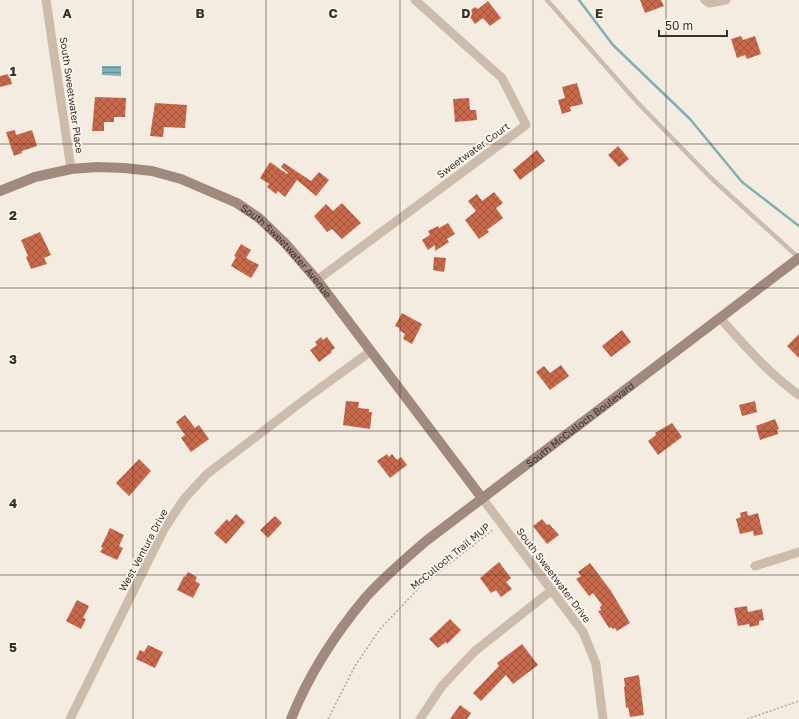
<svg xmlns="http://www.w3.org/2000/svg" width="799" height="719" viewBox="0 0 799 719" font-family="'Golos Text',sans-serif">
<defs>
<pattern id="water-rules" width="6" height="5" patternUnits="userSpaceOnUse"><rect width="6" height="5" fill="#7fb0b2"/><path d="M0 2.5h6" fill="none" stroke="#699091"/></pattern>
<pattern id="building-cross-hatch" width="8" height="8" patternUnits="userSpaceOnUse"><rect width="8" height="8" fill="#c8694b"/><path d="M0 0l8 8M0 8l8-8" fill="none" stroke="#a4573f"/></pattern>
</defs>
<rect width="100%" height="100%" fill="#f4ebe1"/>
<path fill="url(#water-rules)" d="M102 66H121V76L102 75Z"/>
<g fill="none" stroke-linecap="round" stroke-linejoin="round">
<path stroke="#7fb0b2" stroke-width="2.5" d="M579 0 613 45 690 119 742 182 799 226"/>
</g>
<path fill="url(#building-cross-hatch)" d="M640 0H661L664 6 645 13Z
M488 1 501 18 490 26 483 18 475 24 467 13 475 7 478 9Z
M741 36 743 40 755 36 761 54 747 59 745 55 737 58 731 39Z
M9 74 12 84 0 87V76Z
M577 83 583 104 570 107 571 111 562 114 558 100 565 98 562 87Z
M95 97 126 98 125 117H114V122H104V131H92Z
M469 98 470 110H476L477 120 455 122 453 99Z
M155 103 187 105 185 128 164 127 163 137 150 136Z
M15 130 16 135 32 130 37 146 22 151V153L14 156 6 132Z
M618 146 629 159 619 167 608 155Z
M537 150 545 161 520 180 513 170Z
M270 162 287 174 288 173 281 167 284 163 311 181 319 172 329 180 316 196 297 180 285 197 278 191 276 194 267 187 269 184 260 178Z
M494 192 503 203 496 208 503 218 487 230 489 232 479 239 465 220 476 211 468 201 477 194 482 201Z
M342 203 361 223 342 239 332 229 327 232 314 216 326 204 333 211Z
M448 223 455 234 447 239 449 242 435 251V245L428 250 422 240 430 235 428 231 438 226 439 228Z
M40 232 51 255 44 258 47 264 31 269 26 257 28 256 21 240Z
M241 244 251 250 246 258 259 265 251 278 231 266 236 257 234 256Z
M434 257 446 258 444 272 433 270Z
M402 313 422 324 412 344 403 339 405 334 399 330 400 328 395 326Z
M622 330 631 342 611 357 602 346Z
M799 334V358L787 346Z
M321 337 323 340 327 337 335 348 331 351 332 352 319 362 310 350 317 345 315 342Z
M561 365 569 376 550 390 536 372 544 366 550 373Z
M346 401 359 402 358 408 369 409V412H372L370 429 343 425Z
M755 401 757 412 742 416 739 405Z
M185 415 195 428 199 425 209 439 191 452 181 438 185 435 176 422Z
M775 419 779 429 777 430 778 434 760 440 756 426Z
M672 423 682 437 658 455 648 441 656 435 655 433Z
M387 454 389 457 392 454 397 460 401 457 407 465 390 478 377 461Z
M139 459 151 471 129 496 116 483Z
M747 511 748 516 758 513 763 534 754 536 753 531 740 534 736 519 741 517 740 513Z
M236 514 245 522 226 544 214 533 227 519 229 522Z
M275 516 282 523 268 538 260 530Z
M542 519 547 525 549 524 559 535 547 544 533 526Z
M110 528 124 535 119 546 123 548 117 560 100 552 103 548 101 547Z
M499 562 511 578 506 582 512 589 501 597 496 590 491 593 480 578Z
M590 563 611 591 630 623 617 631 615 628 613 629 611 627 609 628 598 611 601 610 600 607 602 605 593 593 589 596 576 579 581 576 578 572Z
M188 572 197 577 195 581 200 584 193 598 177 590 184 576 185 577Z
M77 600 89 606 83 618 86 619 81 629 66 621Z
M747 606 748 612 762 609 764 620 759 621V625L750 627 749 624 738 626 734 608Z
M450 619 461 630 447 644 446 642 438 648 429 639Z
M522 644 538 665 513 684 506 675 481 701 473 693 499 666 497 663Z
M148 645 163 652 155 668 136 659 140 650 144 652Z
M639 675 644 715 630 717 628 707 626 708 624 687H625L624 678Z
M460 705 471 713 467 719H450Z"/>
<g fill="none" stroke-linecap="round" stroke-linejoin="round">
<path stroke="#b9a596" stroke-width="1.5" stroke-dasharray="2 2" stroke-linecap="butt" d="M328 719 355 666 380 629 422 585 494 529
M747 719 799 701"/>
<path stroke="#cdbbac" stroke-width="4.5" d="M547 0 637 102 711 178 799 258"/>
<path stroke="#cdbbac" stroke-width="9" d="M46 0 71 169
M705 0 709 3 726 0
M317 280 526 125 502 78 415 0
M720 318C745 346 768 373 799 395
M482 498 583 632 596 664 603 719
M755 566 799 552
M70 719 164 529 184 499 207 474 308 397 371 351
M420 719 442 686 475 651 552 590"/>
<g stroke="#a18a7d" stroke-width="10">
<path id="s1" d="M0 191 35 177 71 169 97 167 124 168 152 171 181 179 237 203 259 218 285 243 317 280 482 498"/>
<path id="s2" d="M291 719C309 674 335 634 366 597 384 577 405 559 426 541L799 258"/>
</g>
</g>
<path fill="none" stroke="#3b302b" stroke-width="1" stroke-opacity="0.55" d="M133 0V719M266 0V719M400 0V719M533 0V719M666 0V719M0 144H799M0 288H799M0 431H799M0 575H799"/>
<g text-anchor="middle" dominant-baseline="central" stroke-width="3.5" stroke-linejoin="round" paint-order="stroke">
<g font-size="10" fill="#3b302b" stroke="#fbf5ee">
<text transform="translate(72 95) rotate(82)">South Sweetwater Place</text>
<text transform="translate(473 150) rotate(-36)">Sweetwater Court</text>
<text stroke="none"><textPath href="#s1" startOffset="316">South Sweetwater Avenue</textPath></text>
<text stroke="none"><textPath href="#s2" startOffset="419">South McCulloch Boulevard</textPath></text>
<text transform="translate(143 550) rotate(-62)">West Ventura Drive</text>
<text transform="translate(450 556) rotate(-39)">McCulloch Trail MUP</text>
<text transform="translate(554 575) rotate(53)">South Sweetwater Drive</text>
</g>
</g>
<g font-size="13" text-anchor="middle" font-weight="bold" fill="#3b302b" stroke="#fbf5ee" stroke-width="3.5" stroke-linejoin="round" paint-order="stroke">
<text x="67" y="18">A</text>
<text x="200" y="18">B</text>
<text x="333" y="18">C</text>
<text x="466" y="18">D</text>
<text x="599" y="18">E</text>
<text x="13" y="76">1</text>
<text x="13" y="220">2</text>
<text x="13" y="364">3</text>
<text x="13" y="508">4</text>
<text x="13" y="652">5</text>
</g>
<path d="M659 30v6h68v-6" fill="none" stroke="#3b302b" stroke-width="2"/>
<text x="665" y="30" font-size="12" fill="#3b302b" stroke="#fbf5ee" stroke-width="3" paint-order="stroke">50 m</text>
</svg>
